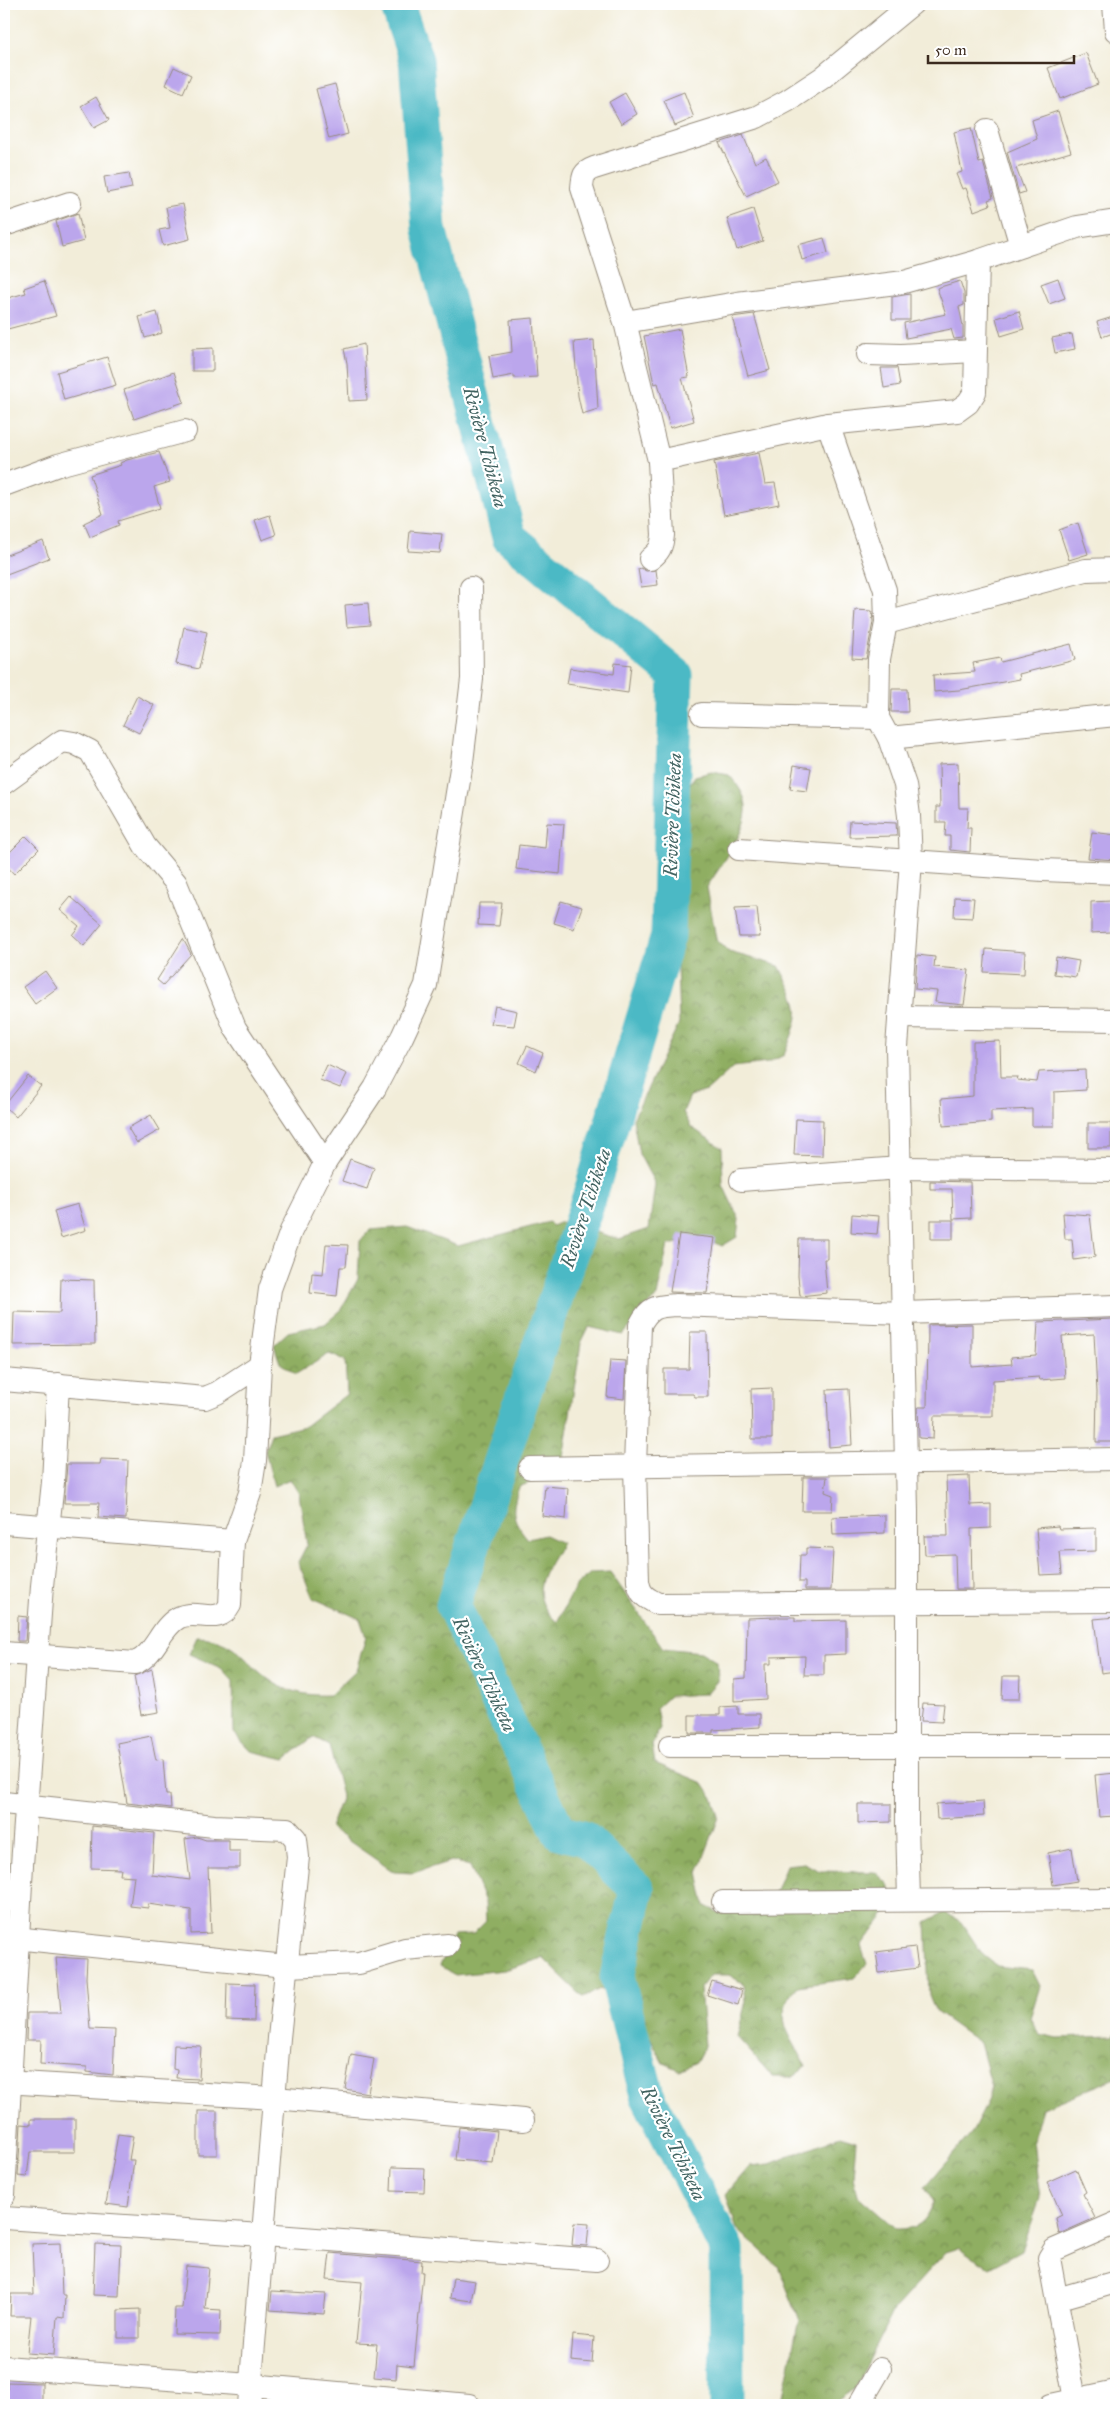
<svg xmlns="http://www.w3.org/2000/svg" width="1120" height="2409" viewBox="0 0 1120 2409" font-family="'IM FELL Great Primer',serif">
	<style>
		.forest { fill: url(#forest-crowns); stroke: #656c40 }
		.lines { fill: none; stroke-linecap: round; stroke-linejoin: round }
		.river { stroke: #4bb9c5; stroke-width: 35 }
		.building { fill: #bba6ec }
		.minor-casing { stroke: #968c7c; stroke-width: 24 }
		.minor { stroke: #fff; stroke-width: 22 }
		.labels { text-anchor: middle; stroke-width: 4.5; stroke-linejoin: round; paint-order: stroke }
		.water-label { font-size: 19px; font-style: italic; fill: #416361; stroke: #fff }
	</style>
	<defs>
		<pattern id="forest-crowns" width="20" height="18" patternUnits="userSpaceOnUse" patternTransform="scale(1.25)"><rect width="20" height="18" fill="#8fae62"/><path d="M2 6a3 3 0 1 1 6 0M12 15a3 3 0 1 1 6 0" fill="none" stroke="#768e50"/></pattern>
	</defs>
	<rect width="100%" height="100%" fill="#fff"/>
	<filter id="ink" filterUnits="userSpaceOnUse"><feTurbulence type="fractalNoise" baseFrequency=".02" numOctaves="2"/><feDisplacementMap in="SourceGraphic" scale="10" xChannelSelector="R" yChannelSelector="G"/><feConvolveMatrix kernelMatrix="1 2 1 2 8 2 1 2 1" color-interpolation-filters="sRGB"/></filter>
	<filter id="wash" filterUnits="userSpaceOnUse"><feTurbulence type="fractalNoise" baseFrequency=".0096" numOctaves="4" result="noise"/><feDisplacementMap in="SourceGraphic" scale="20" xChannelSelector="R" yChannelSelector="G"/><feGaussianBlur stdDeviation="1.12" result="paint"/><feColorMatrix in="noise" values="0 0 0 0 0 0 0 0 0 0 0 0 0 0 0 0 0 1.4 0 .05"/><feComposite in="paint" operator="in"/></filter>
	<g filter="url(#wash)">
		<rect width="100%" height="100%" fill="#f2edd9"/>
		<g class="forest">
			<path d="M712,772L729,775C736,783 745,794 746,806C748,832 720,866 707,887L716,939L729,952L779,966C802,1010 803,1008 784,1055L768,1063L733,1067L707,1091L690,1096L683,1112L691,1127L722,1148L723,1185L739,1219L737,1237L722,1246L704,1238L668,1245L657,1296L623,1335L589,1327L581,1343L563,1459L552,1473L519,1487C511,1511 511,1519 528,1539L545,1535L562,1543C544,1573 526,1594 557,1622L577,1584L591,1573L610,1572L663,1648L701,1652L717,1662L718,1680L706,1694L669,1696L656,1708L660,1728L652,1745L655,1763L703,1783L713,1798L719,1817L698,1873L705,1906L720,1913L758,1910L772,1900L786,1865L804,1863L820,1871L875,1872L888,1884L894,1902L861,1946L867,1964L854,1978L798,1986C770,2017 790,2033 806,2066L791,2077H773L737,2037L746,2001L744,1984L729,1975H711L700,1988L705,2045L696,2062L680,2070L664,2063L637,2015L600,1989L583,1997L543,1958L505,1970L455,1975L440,1966L454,1935L473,1934L486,1921L485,1902L470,1866L451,1861L413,1873L394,1872L330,1828L342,1796L329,1745L313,1737L285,1759L251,1751L234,1733L233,1681L221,1668L189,1654L197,1637C239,1638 243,1663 274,1683C290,1693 312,1696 330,1695L356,1670L366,1637L360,1619L313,1598L298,1562L307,1545L299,1494L290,1479L274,1486L265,1451L271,1434L305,1426L347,1394L345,1360L329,1354L296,1374L280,1363L274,1345L288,1332L325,1324L340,1311L358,1279L360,1241L370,1230L407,1227L458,1246L549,1222L552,1226L561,1222L619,1239L649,1229L655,1184L639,1154L633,1119L679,1023L674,878L685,790L695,776Z"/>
			<path d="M945,1912L961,1922L983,1955L997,1966L1032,1970L1040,1986L1030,2018L1039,2034L1057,2038L1113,2036L1116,2033V2078L1042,2108L1033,2141L1040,2199L1022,2250L989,2268L959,2248L946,2252L895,2308L855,2389L832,2405H787L783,2396L799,2319L778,2266L737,2229L726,2194L750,2166L770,2164L840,2136L856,2141L853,2177L857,2195L896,2229C919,2229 925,2223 934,2202L925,2187L973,2131L989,2099L990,2080L980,2043L936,2012L929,1995L926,1922Z"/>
		</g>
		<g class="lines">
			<path class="river" d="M397,4L416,60L429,229L509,537L676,675L668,936L591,1192L453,1605L559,1832L585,1839L637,1889L617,1977L647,2095L726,2248L727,2405"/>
		</g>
		<g id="blocks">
			<g class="building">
				<path d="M1086,53L1098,84L1060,99L1048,68Z"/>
				<path d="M174,67L191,75L183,93L166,85Z"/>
				<path d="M335,84L348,134L329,139L316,89Z"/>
				<path d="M684,92L694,118L675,126L664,100Z"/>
				<path d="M625,93L637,114L621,124L609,102Z"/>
				<path d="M96,97L109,120L94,128L81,106Z"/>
				<path d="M1058,111L1071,152L1016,168L1025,192L1019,194L1007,152L1037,139L1032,120Z"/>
				<path d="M971,128L979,163L983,162L993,198L988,200L990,205L974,211L966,188L962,189L956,174L962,172L954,132Z"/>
				<path d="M743,135L755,163L766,157L778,181L746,196L719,143Z"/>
				<path d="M129,173L132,188L107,193L104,177Z"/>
				<path d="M183,204L190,239L163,246L159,230L170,228L166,207Z"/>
				<path d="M753,209L763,241L737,250L727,218Z"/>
				<path d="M78,213L84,241L62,247L56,221Z"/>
				<path d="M824,238L828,253L802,260L798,245Z"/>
				<path d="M1058,278L1065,298L1049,304L1041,284Z"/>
				<path d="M44,281L56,316L4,330V299L26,293L24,288Z"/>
				<path d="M960,281L964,293V305L959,307L963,326V338L954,339L951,329L906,338L904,323L946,314L937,288Z"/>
				<path d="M910,294V320H892V297Z"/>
				<path d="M1019,311L1024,329L1001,336L996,318Z"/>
				<path d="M157,312L162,333L145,338L139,317Z"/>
				<path d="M754,314L770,370L748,376L732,317Z"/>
				<path d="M1116,316V332L1102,337L1097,322Z"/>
				<path d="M533,318L537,377L514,378V375L493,379L489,356L512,352L510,320Z"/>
				<path d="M680,329L689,377L682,378L694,421L670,428L658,383L654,384L644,336Z"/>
				<path d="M1072,334L1075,349L1055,353L1052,338Z"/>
				<path d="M594,340L598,409L582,414L578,396L574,342Z"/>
				<path d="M364,344L367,400L349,401L347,363L344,349Z"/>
				<path d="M213,348V371H192V349Z"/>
				<path d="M107,357L116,385L64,400L57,372Z"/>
				<path d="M881,368H897L900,385L884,388Z"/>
				<path d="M174,372L184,402L134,419L124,390Z"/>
				<path d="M159,452L170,482L154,487L160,508L118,521L119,525L90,537L84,523L103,514L90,475L121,465L120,463L127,460Z"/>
				<path d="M759,453L765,484L775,483L779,504L724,515L714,462Z"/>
				<path d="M270,515L276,535L262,540L255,520Z"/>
				<path d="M1078,523L1088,554L1069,560L1059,530Z"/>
				<path d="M410,531L442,534L440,553L408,551Z"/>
				<path d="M43,541L49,558L4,575V556Z"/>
				<path d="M641,568L646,571L656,570L658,585L641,587L638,569Z"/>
				<path d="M368,603L370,625L347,627L345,605Z"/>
				<path d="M855,610L872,611L873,622L866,659L852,658Z"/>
				<path d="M184,627L207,632L199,669L176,664Z"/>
				<path d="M1071,644L1075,660L1019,674L1020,679L959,690L934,692L933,675L975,672L973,663L1000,658L1001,662Z"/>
				<path d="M615,663L631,665L628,693L567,684L570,668L614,674Z"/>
				<path d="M892,689H907L908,712H891Z"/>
				<path d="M137,696L154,705L139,733L123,725Z"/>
				<path d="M958,763L959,808H968L967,828H971L970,852L950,850V836H945L946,822H936V807H940L939,764Z"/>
				<path d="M794,765L811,768L807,791L790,789Z"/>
				<path d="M850,821L896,823L897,836L849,837Z"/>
				<path d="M547,823L564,824L560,874L516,869L519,845L545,848Z"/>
				<path d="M1092,832L1116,835V860L1088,858Z"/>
				<path d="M26,836L39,849L14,874L4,863V858Z"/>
				<path d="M71,897L102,924L84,946L72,935L79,926L60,910Z"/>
				<path d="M955,897L974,898L972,918L954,917Z"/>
				<path d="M561,901L582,907L574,929L554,923Z"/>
				<path d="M1111,901V932L1091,933V902Z"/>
				<path d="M479,903H502L499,926L478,925Z"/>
				<path d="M757,907L760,937H739L735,908Z"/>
				<path d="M183,939L191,954L163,985L157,980Z"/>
				<path d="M986,949L1025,952L1024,974L984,972Z"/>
				<path d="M917,955L935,957L934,967L969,970L964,1005L935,1002L937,991L915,989Z"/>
				<path d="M1056,957L1079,961L1076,977L1054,974Z"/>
				<path d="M45,971L57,988L35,1004L23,987Z"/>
				<path d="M495,1006L517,1011L514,1026L491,1024Z"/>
				<path d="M1000,1041L1001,1077H1018L1017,1080L1037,1082L1039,1072L1085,1070L1086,1090L1054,1092V1126H1032V1109L991,1111V1122L943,1126L941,1099L973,1096V1042Z"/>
				<path d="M527,1046L543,1053L536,1071L519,1063Z"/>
				<path d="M327,1065L347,1074L340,1088L320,1080Z"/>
				<path d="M28,1076L41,1086L16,1117L4,1106Z"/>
				<path d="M151,1115L160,1130L137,1143L128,1128Z"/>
				<path d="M796,1119L823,1120L822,1156L794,1155Z"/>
				<rect x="1088" y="1123" width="23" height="25"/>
				<path d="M350,1159L374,1168L367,1189L342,1181Z"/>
				<path d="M930,1181L970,1182L971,1218L953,1219L952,1189H930Z"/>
				<path d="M78,1204L86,1230L61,1238L54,1211Z"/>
				<path d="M1063,1213L1090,1215L1095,1257L1074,1260L1072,1239H1065Z"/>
				<path d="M852,1214L879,1216L877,1234L851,1232Z"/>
				<rect x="931" y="1220" width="22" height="19"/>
				<path d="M679,1234L715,1238L707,1293L670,1292Z"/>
				<path d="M799,1239H827V1259H824L827,1293L800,1296L798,1276Z"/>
				<path d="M326,1244L348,1245L346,1267H340L337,1296L310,1293L312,1273L323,1274Z"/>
				<path d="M61,1279L94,1280L95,1344L13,1345L14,1312L60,1313Z"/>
				<path d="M1114,1319L1116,1358V1442H1096L1097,1392L1094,1334L1062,1336L1065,1378L1040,1380L1039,1377L993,1380V1416H934L933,1439L919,1438L918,1407H927L928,1325L972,1324V1367L1012,1364L1011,1357L1036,1355L1038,1322Z"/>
				<path d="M690,1332H707L708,1397H695L693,1394H664V1369H689Z"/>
				<path d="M610,1360L626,1361L624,1399L607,1397Z"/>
				<path d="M772,1388V1439H752L751,1389Z"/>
				<path d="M849,1389L852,1445L829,1447L827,1390Z"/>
				<path d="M101,1459L128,1460L126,1519L98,1517L99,1503H64L67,1464H100Z"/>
				<path d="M969,1476L970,1505L991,1504V1528L971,1529L972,1589H956L955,1554L925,1555L924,1536H948L946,1477Z"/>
				<path d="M803,1477H827L825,1492L833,1495L832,1511H802Z"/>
				<path d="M545,1486L568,1488L566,1519L542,1516Z"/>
				<path d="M885,1515V1533L833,1535L832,1517Z"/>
				<path d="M1058,1526L1059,1529L1096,1528V1551L1060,1552L1062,1574L1040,1575L1036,1528Z"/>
				<path d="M806,1548L833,1549L831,1590H805V1582H799L800,1555H806Z"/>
				<path d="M18,1616L27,1617L25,1641H17Z"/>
				<path d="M777,1617H795V1621L846,1620V1654L824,1655V1675H804L805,1656L771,1657V1664H765L766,1699L734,1701V1679L746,1678L747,1618Z"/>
				<path d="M1116,1617V1671L1101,1673L1094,1619Z"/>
				<path d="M152,1669L159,1712L141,1715L134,1676Z"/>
				<path d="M1003,1676H1020L1019,1699H1002Z"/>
				<path d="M923,1703L944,1704L942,1722L921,1721Z"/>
				<path d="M738,1706V1714H760V1727L713,1730V1733H689V1715H720V1707Z"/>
				<path d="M151,1736L156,1760L163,1759L166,1795H170L171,1808L127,1803L117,1743Z"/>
				<path d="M1116,1773V1816L1099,1817L1095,1775Z"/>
				<path d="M983,1801L984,1816L937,1819L936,1804Z"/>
				<path d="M858,1804H891V1822L858,1823Z"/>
				<path d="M92,1826L154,1833L152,1875L190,1880L185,1839L197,1837L206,1840H229V1851H240V1868H208L211,1933L191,1934V1910L148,1904V1908L130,1906L134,1876L120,1875L121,1869L91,1868Z"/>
				<path d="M1072,1848L1077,1881L1053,1885L1048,1853Z"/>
				<path d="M915,1947L918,1968L879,1973L876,1952Z"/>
				<path d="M56,1957L87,1959L86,1978L90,2029L115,2030L113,2075L87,2072V2067L40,2064L41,2040H26L27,2013H61Z"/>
				<path d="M712,1981L742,1990L738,2005L707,1995Z"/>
				<path d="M227,1983L255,1984L254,2021L226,2020Z"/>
				<path d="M174,2045L201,2046L199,2079L176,2078L177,2070L173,2069Z"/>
				<path d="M351,2055L374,2059L368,2093L345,2089Z"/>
				<rect x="198" y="2111" width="19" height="44"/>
				<path d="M31,2119H75V2152H30L27,2177L18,2176L21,2124L31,2125Z"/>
				<path d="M459,2127L497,2131L493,2163L455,2160Z"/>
				<path d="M118,2134L133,2136L129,2160H134L128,2207L106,2204Z"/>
				<path d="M392,2167L425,2168L424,2192L391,2191Z"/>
				<path d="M1076,2169L1086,2192L1083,2194L1095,2218L1059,2234L1056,2218L1062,2215L1047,2182Z"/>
				<path d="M574,2223L589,2224L587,2246L572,2245Z"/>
				<path d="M60,2243L62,2295H65L64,2318L57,2317L54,2355L27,2353L31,2316H10L11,2294H34L32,2244Z"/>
				<path d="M95,2244L121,2245L119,2296L93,2295Z"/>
				<path d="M330,2253L422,2261L421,2272H423L414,2366L397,2364L396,2379L374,2377L377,2344L356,2343L362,2282L327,2279Z"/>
				<path d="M186,2266L209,2268L205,2309L221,2310L220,2335L174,2334L175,2308H182Z"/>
				<path d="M453,2278L475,2281L471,2301L450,2298Z"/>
				<path d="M272,2291L326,2294L324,2314L270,2310Z"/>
				<path d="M140,2309V2338H118V2310Z"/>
				<path d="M573,2335L594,2337L592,2363L571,2361Z"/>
				<path d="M7,2382L42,2383V2405H4V2390H7Z"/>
			</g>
		</g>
	</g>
	<g filter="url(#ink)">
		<use href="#blocks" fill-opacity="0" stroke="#968c7c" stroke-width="1"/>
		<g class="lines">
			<defs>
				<g id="minor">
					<path d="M1114,4L1116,31"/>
					<path d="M987,130L1021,246"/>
					<path d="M4,225L70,203"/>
					<path d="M625,322L737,303L904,282L978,261L1077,227L1116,221"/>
					<path d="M868,354L901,355L975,351"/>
					<path d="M828,424L885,590L886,623L879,659L878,718L889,738L905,785L909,816L911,861L897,1047L907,1511V1823L909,1900"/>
					<path d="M659,461L828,424L957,411L968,403L975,392L978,261"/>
					<path d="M4,485L58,465L185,431"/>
					<path d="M650,559C659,552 662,547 663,535L659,461L625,322L582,188C583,176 583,172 594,168L757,117L787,101L822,78L912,4"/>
					<path d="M886,623L1086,570L1116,569"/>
					<path d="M702,714L878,718"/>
					<path d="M889,738L1116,715"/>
					<path d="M4,783L62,741L74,743L90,751L145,846L176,883L235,1028L325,1163"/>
					<path d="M739,849L1043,870L1116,873"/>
					<path d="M899,1017L1116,1020"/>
					<path d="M741,1180L900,1168L1116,1170"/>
					<path d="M1116,1306L903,1313L676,1305C656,1306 649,1307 640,1325L635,1466L638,1581C640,1595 646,1598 658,1604L1116,1601"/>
					<path d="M4,1380L205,1398L217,1393L260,1365"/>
					<path d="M530,1468L1116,1459"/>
					<path d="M4,1523L233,1541"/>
					<path d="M4,1653L135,1663C155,1655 160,1628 178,1618C196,1608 219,1627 230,1605L233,1541L250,1493L255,1461L260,1365L270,1289L291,1231L325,1163L375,1088L402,1037L426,985L462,762L472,679L471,588"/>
					<path d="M670,1746H1116"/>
					<path d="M4,1803L214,1826L287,1829L296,1839L298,1857L279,2038L249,2405"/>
					<path d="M723,1902L1116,1899"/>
					<path d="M5,1937L286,1966L359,1963L405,1949L448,1945"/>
					<path d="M4,2082L275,2098L523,2120"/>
					<path d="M4,2195L22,1865L42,1586L53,1482L58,1384"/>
					<path d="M4,2218L263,2235L597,2260"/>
					<path d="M1057,2299L1116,2282"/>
					<path d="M4,2367L251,2385L469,2405"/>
					<path d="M859,2405L880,2369"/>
					<path d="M1051,2405L1116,2391"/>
					<path d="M1076,2405L1049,2258L1054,2250L1116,2223"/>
				</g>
			</defs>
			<use href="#minor" class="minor-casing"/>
			<use href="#minor" class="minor"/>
		</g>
	</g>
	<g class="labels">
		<g class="water-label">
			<text transform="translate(486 447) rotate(75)" y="7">Rivière Tchiketa</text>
			<text transform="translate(672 815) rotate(-88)" y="7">Rivière Tchiketa</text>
			<text transform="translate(585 1208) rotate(-72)" y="7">Rivière Tchiketa</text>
			<text transform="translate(485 1674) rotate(65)" y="7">Rivière Tchiketa</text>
			<text transform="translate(674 2143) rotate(64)" y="7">Rivière Tchiketa</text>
		</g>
	</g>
	<rect width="1120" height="2409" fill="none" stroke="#fff" stroke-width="20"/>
	<path d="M928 55v8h146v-8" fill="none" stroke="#3b2a1e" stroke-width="2.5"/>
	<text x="935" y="55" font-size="15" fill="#3b2a1e" stroke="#ffffff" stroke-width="4" paint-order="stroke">50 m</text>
</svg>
